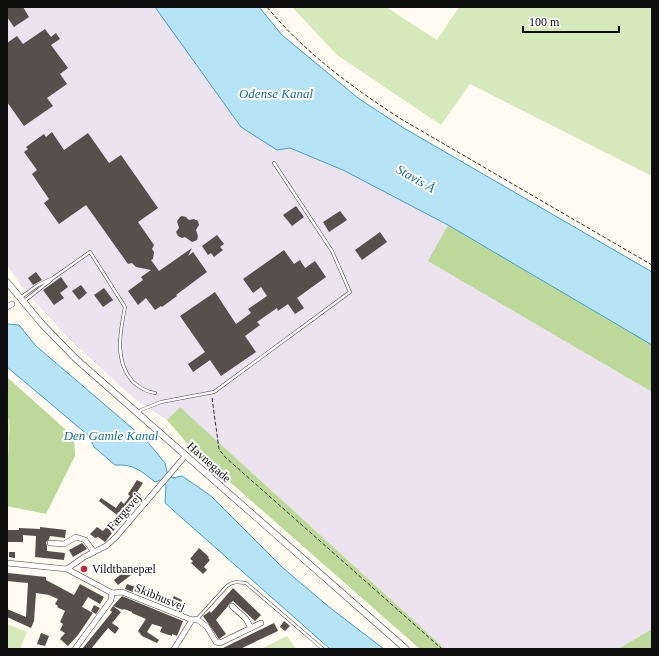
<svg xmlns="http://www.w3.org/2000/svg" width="659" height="656" viewBox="0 0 659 656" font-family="Georgia,serif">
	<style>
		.industrial { fill: #ebe3ed }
		.green { fill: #d6e9ba }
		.forest { fill: #bcd99a }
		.water { fill: #b6e3f5; stroke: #3f9ecb }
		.building { fill: #574f4b }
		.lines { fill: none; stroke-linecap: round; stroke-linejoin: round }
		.service-casing { stroke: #424242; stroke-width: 3.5 }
		.minor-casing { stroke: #424242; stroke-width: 6 }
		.tertiary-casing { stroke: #424242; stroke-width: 7 }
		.path { stroke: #313131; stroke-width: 1; stroke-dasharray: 4 2; stroke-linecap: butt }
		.service { stroke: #fff; stroke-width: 2.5 }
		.minor { stroke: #fff; stroke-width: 5 }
		.tertiary { stroke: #fff; stroke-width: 6 }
		.poi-dot { fill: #bc293c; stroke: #fff; stroke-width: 1.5 }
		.labels { text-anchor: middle; stroke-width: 4; stroke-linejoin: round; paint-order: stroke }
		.street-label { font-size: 12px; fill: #0f0f0f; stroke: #fff }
		.poi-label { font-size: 12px; fill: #0f0f0f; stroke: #fff; text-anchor: start }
		.water-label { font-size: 13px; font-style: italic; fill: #1a6f9e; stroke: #fff }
	</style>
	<rect width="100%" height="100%" fill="#fffbf1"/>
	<path class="industrial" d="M7,7H155L241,127L277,150L290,148L343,170L448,225L429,261L652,392V629L618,649H445L180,407L167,420L136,400L68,338L22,287L7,265Z"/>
	<g class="green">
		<path d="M292,7H386L437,40L459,7H652V176L470,84L441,125L337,55Z"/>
		<path d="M7,417L10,421L7,476Z"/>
		<path d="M7,624L27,632L20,649H7Z"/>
		<path d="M287,636L296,649H261Z"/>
	</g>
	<g class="forest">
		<path d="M448,225L652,345V392L428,261Z"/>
		<path d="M7,377L74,437L75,456L46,514L7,506V476L10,421L7,417Z"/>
		<path d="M180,407L445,649H420L190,447L167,420Z"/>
		<path d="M652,629V649H618Z"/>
	</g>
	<g class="water">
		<path d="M155,7H259L282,35L358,98L402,127L652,272V345L448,225L343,170L290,148L277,150L241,127Z"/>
		<path d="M7,324L19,325L35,345L146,440L165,463L167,472L172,478L182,476L211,496L283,568L329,607L384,649H330L165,503L166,485L160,480L155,482C141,471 134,464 115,465L94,447L89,436L7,367Z"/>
	</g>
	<g class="building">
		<path d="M10,7H23L29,17L14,27L7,17V9Z"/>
		<path d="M45,29L51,37L56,33L60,39L51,45L68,68L60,74L67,84L47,98L53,106L24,126L7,102V43L17,36L23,44Z"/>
		<path d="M52,132L64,150L88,133L109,163L121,155L158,208L138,222L154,245L152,249L154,252L153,259L151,260L159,271L192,248L188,256L193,252L207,272L176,295L177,296L162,307L161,306L155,310L146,298L138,305L128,291L143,280L141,277L151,270L136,267L132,263L128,264L86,205L59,224L44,203L49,199L32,174L37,170L24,152L28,149L26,147L44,134L46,137Z"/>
		<path d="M296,206L304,217L292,226L283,215Z"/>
		<path d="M340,211L347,220L329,232L323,222Z"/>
		<path d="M182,216L186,217L189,220L194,219L198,221L199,225L196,230L198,236L197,240L192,242L185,237L182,238L178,236L176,232L179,228L177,221L180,217Z"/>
		<path d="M380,232L387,242L362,260L355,250Z"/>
		<path d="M217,235L224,244L220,247L223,250L214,257L211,253L208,255L202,246Z"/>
		<path d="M284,250L294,264L300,260L305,268L315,261L326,277L297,298L304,308L295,314L288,304L278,311L277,308L257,322L260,325L245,336L256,352L221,376L210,360L193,372L188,364L205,352L180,316L215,292L236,324L251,313L248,309L267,296L261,287L253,293L243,279Z"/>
		<path d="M36,272L42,280L33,285L28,278Z"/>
		<path d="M61,277L68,287L60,293L64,298L54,305L43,290Z"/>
		<path d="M81,285L87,293L79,300L72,291Z"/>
		<path d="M104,288L113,300L103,307L94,295Z"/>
		<path d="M137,480L143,483L137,492L141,495L137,501L135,499L124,516L118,512L117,515L99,501L101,498L116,508L121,501L124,504L130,496L128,494Z"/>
		<path d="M110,523L116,528L105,542L98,537L95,538L90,534L97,527L103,531Z"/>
		<path d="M40,527L66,530L65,538L50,536L49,539L46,542L47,546V551L65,553L64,560L35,557L36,536L23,535V542H7V532H8V530H19V528L40,529Z"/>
		<path d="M82,543L87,549L73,557L69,550Z"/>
		<path d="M199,548L209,557L208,558L210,560L204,567L207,570L203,574L191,563L193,561L190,559Z"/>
		<path d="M9,552H15V558L9,557Z"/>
		<path d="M126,570L131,575L118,585L114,580Z"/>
		<path d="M8,573L46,577V580L74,595L80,584L104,597L100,604L88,597L82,607L93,613L78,635L68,646L60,639L65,633L60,630L63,624L60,622L65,611L57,607L58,606L55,604L58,599L49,595L36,593L34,621L31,628L7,617V609L26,617L28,583L7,581Z"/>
		<path d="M127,584L171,600L169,606L125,589Z"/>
		<path d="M233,588L261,615L255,621L233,601L229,604L228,606L216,620L226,634L219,639L203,616L210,611L211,613Z"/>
		<path d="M122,596L183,621L177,636L172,634V636L160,632L162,627L152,624L147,632L159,640L157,643L142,636L138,631L146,619L132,613V612L124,609L123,610L113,606Z"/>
		<path d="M174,596L182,600L179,608L170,604Z"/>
		<path d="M94,605L100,608L96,614L91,611Z"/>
		<path d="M113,606L121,612L112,623L119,628L115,634L108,628L91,649H82L112,612L110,610Z"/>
		<path d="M284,621L290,626L285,631L280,627Z"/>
		<path d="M274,623L278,631L240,649H221Z"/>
		<path d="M41,633L49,636L45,646L37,644Z"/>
	</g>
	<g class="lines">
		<defs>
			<g id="service">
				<path d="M20,298L38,285L53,278L90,252L125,307C120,332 114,361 133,382C140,388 146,392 155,393"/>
				<path d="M23,302L51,280"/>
				<path d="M138,413L141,410L161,402L214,392L350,292L332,251L274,163"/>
				<path d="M197,619L227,586C234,581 238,582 246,583L323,649"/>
			</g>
			<g id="minor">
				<path d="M7,307L12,304"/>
				<path d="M50,543L64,544L76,537L85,540L94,552"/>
				<path d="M7,563L67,569L112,593L122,592L192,620L197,619L207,627L216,642L220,643L261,623"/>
				<path d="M67,569L84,557L106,546L116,537L186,455"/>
				<path d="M232,606L246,619L251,628"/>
				<path d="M75,649L111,600L112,593"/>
				<path d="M174,649L192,620"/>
			</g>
			<path id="tertiary" d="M7,282L42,324L76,359L406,649"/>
		</defs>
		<use href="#service" class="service-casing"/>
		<use href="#minor" class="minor-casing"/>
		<use href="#tertiary" class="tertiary-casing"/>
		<g class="path">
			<path d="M267,7C304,52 353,88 401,119L652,265"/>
			<path d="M212,398L219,449L225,457L442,649"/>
		</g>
		<use href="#service" class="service"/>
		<use href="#minor" class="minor"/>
		<use href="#tertiary" class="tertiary"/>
	</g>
	<circle class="poi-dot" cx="84" cy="569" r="4"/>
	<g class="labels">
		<g class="street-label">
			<text transform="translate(209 462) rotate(42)" y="4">Havnegade</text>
			<text transform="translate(124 512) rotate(-49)" y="4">Færgevej</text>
			<text transform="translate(160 597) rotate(22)" y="4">Skibhusvej</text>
		</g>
		<g class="poi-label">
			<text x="92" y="573">Vildtbanepæl</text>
		</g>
		<g class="water-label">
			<text x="276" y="98">Odense Kanal</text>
			<text transform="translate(416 178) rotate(30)" y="5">Stavis Å</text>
			<text x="111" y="440">Den Gamle Kanal</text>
		</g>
	</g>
	<rect width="659" height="656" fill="none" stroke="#0f0f0f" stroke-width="16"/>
	<path d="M523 26v6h96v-6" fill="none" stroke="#0f0f0f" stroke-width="2"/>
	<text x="529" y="26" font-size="12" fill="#0f0f0f" stroke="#ffffff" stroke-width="3" paint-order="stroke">100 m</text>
</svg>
